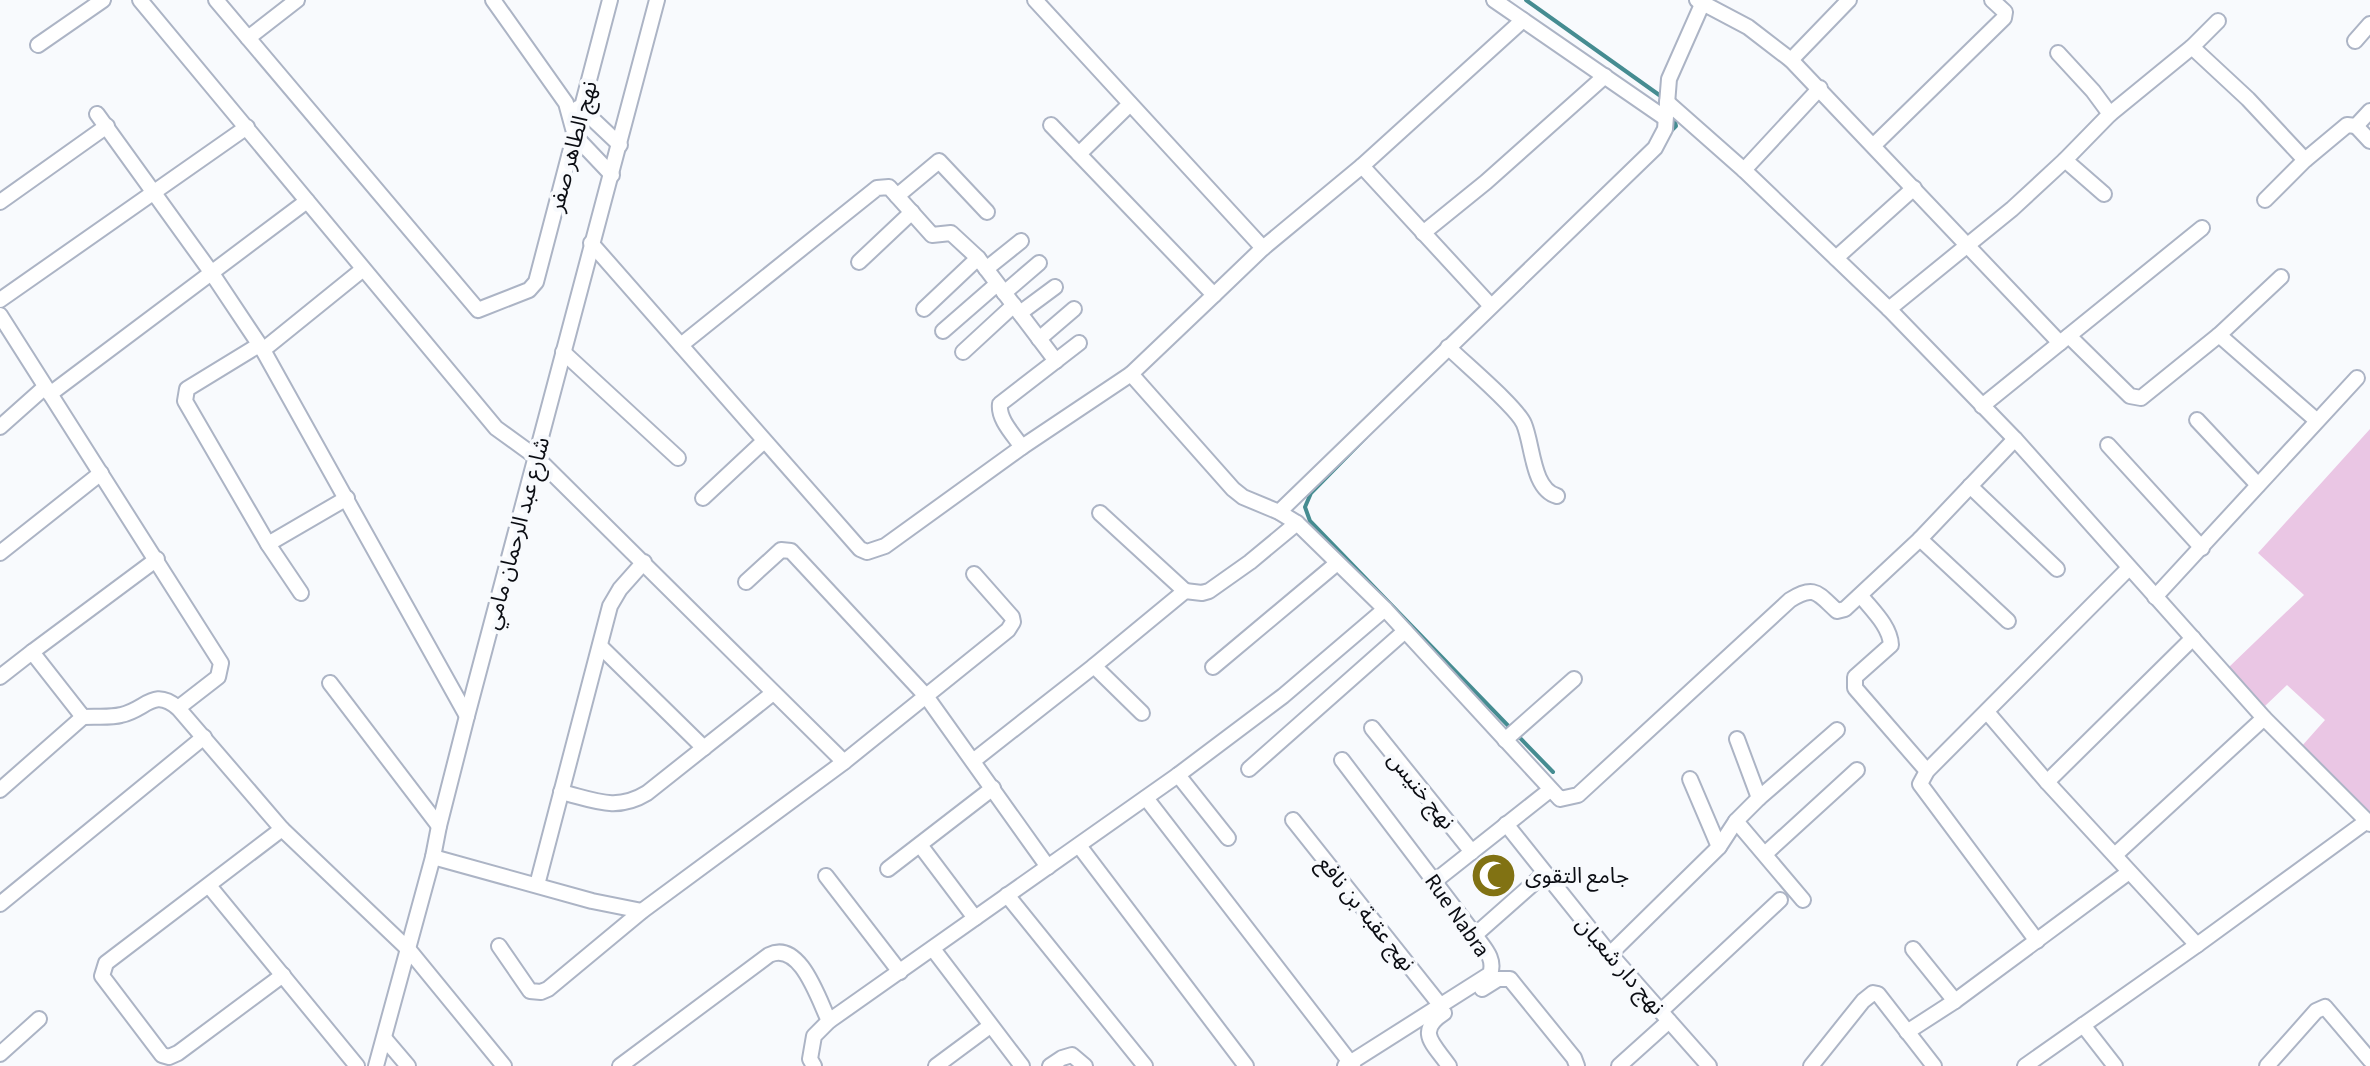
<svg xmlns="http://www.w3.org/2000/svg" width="2370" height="1066" viewBox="0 0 2370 1066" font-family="'Source Sans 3','Noto Sans Arabic',sans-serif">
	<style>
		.green { fill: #eac6e4 }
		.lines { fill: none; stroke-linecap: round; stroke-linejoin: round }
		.stream { stroke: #458c91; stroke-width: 4 }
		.minor-casing { stroke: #acb4c5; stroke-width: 18 }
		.minor { stroke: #fff; stroke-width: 14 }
		.labels { text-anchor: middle; stroke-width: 8; stroke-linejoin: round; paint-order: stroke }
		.street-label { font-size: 22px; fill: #0b0d13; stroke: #f8fafd }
		.poi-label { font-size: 22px; fill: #0b0d13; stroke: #f8fafd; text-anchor: start }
	</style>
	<rect width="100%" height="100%" fill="#f8fafd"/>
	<path class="green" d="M2370,429V816L2301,747L2325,720L2287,685L2265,706L2229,667L2304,595L2258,553Z"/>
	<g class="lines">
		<g class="stream">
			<path d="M1526,0L1662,97"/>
			<path d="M1668,134L1676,126L1673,114"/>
			<path d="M1366,437L1311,493L1305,507L1310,521L1553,772"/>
		</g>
		<defs>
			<g id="minor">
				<path d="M140,0L496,428L536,457L844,762"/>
				<path d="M216,0L478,310L529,290L536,282L610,0"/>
				<path d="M493,0L566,103L575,136L612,175"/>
				<path d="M1035,0L1263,248"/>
				<path d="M1494,0L1665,118"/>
				<path d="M1697,0L1748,27L1791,60L2060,343"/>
				<path d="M248,38L297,0"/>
				<path d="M2355,41L2370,24"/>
				<path d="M38,45L103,0"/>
				<path d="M2192,47L2248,99L2305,160"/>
				<path d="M2058,53L2093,91L2110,114"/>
				<path d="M1791,60L1849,0"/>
				<path d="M1667,102L1744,170L1889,309L2015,439L2264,718L2370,824"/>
				<path d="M578,108L583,110L620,145"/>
				<path d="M97,114L211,272L263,350L467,716"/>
				<path d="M1051,125L1214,295L1131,374"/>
				<path d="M2356,126L2370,141"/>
				<path d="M1874,145L2004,18L2005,12L1992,0"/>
				<path d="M1079,154L1130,104"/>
				<path d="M2065,160L2104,194"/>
				<path d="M1362,166L1523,20"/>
				<path d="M1744,170L1820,88"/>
				<path d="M897,196L939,161L987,212"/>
				<path d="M2265,200L2305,160L2347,125L2356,126L2370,111"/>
				<path d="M0,202L107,126"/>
				<path d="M1423,233L1486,182L1605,76"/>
				<path d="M591,243L860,549L867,552L885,546L1022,447L1131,374L1233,489L1243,497L1279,512L1297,523L1385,609L1560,799L1578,795L1790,600C1815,584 1818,594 1837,611L1845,609L1920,539L2015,439"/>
				<path d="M1836,258L1914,188"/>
				<path d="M859,262L912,212"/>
				<path d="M986,269L1021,241"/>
				<path d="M1004,293L1039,263"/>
				<path d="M1214,295L1263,248L1362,166L1491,306"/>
				<path d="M0,300L247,127"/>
				<path d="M924,309L978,258"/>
				<path d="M1889,309L2012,209L2065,160L2110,114L2192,47L2218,21"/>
				<path d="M1020,313L1055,287"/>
				<path d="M0,315L221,663L218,677L178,708"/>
				<path d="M943,331L997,284"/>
				<path d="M2219,335L2316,420"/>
				<path d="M2069,336L2130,396L2141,398L2219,335L2281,277"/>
				<path d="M1039,339L1074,309"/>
				<path d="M259,345L187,389L185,401L268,544L347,498"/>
				<path d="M681,345L877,188L889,187L932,235L951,233L978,258L1056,361"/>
				<path d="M1448,347C1464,363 1517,407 1524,424C1533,445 1532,489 1557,496"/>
				<path d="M263,350L362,270"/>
				<path d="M563,352L678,458"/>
				<path d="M963,352L1014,305"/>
				<path d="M50,394L307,201"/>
				<path d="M1982,406L2202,228"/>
				<path d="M2197,420L2258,485"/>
				<path d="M0,427L45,387"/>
				<path d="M2108,445L2202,548"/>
				<path d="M1022,447C1013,434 998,419 1000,404L1079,343"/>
				<path d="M1970,486L2057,569"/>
				<path d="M703,498L764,441"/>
				<path d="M1279,512L1655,148L1665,129L1669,79L1704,0"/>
				<path d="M1100,513L1185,591"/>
				<path d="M1920,539L2008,621"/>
				<path d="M268,544L301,593"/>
				<path d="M0,553L101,473"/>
				<path d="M746,582L781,550L791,551L926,696L1048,867"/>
				<path d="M1861,596C1872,610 1890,626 1891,645L1855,677V688L1927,771"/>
				<path d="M2155,597L2357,378"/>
				<path d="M600,646L704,748"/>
				<path d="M32,652L157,559"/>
				<path d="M1094,666L1142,713"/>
				<path d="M1213,667L1336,564"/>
				<path d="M0,677L32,652L83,717C96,716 110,718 121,715C146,710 153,687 178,708L282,829"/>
				<path d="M330,683L439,826"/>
				<path d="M1987,712L2047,782L2197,945"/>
				<path d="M1372,728L1472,852"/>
				<path d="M1737,739L1759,798"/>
				<path d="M1505,740L1574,679"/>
				<path d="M1342,760L1475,935C1483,947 1496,958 1490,974L1345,1066"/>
				<path d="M973,761L1094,666L1185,591L1202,593L1209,591L1250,562L1297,523"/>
				<path d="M1249,769L1405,631"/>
				<path d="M1178,775L1228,838"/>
				<path d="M1690,779L1719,847"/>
				<path d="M2047,782L2193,638"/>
				<path d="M0,790L83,717"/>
				<path d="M561,792C594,800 616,812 647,793L773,693"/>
				<path d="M1146,798L1353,1066"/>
				<path d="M1293,820L1441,1006"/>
				<path d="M1736,821L1803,900"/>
				<path d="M1506,824L1610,954L1709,1066"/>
				<path d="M920,845L975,918"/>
				<path d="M1080,847L1246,1066"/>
				<path d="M1765,854L1857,770"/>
				<path d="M2115,855L2264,718"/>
				<path d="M433,857L592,901L642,911"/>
				<path d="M888,869L993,788"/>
				<path d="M826,876L900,972"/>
				<path d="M1435,881L1550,790"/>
				<path d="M537,885L610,606L620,589L644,562"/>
				<path d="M210,887L357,1066"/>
				<path d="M1007,895L1145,1066"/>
				<path d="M0,904L204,737"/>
				<path d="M1475,935L1544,874"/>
				<path d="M2037,941L1920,784L1927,771L2129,568"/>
				<path d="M499,946L530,991L541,992L548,989L642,911L844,762L1008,630L1013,622L1012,617L974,574"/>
				<path d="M933,949L1022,1066"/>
				<path d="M1913,949L1955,1001"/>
				<path d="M1610,954L1719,847L1736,821L1759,798L1837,730"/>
				<path d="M283,975L178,1053L169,1057L162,1055L102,976L106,963L282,829L409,950L504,1066"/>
				<path d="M1482,989L1498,979H1510L1574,1058L1577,1066"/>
				<path d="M1661,1011L1780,900"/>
				<path d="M1444,1013C1415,1032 1434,1044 1449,1066"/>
				<path d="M2083,1025L2115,1066"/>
				<path d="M1907,1032L1955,1001L2129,872"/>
				<path d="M385,1039L408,1066"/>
				<path d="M0,1054L39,1019"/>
				<path d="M376,1066L433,857L439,826L467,716L657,0"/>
				<path d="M620,1066L769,955C800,940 818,998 829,1021"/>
				<path d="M814,1066L810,1059L814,1036L829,1021L1178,775L1283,696L1385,609"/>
				<path d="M936,1066L990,1026"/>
				<path d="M1050,1066L1062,1058L1072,1055L1085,1066"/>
				<path d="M1619,1066L1669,1021"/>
				<path d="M1811,1066L1863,1001L1873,993L1878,994L1934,1066"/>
				<path d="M2025,1066L2197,945L2367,821"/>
				<path d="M2267,1066L2316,1011L2325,1007L2370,1060"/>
			</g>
		</defs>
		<use href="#minor" class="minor-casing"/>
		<use href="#minor" class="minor"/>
	</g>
	<defs>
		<symbol id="mosque-disc" viewBox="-11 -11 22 22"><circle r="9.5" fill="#817213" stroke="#f8fafd"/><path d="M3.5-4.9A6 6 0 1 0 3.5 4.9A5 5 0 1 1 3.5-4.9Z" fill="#fff"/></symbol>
	</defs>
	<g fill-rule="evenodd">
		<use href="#mosque-disc" x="1468" y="850" width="51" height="51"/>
	</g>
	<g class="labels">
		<g class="street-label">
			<text transform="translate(572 146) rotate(-75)" y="8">نهج الطاهر صفر</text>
			<text transform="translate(516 533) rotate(-75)" y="8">شارع عبد الرحمان مامي</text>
			<text transform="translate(1422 790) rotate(51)" y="8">نهج خنيس</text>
			<text transform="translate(1367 913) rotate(51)" y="8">نهج عقبة بن نافع</text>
			<text transform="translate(1458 915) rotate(55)" y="8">Rue Nabra</text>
			<text transform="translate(1621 965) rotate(49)" y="8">نهج دار شعبان</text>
		</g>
		<g class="poi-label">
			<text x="1525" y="883">جامع التقوى</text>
		</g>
	</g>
</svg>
